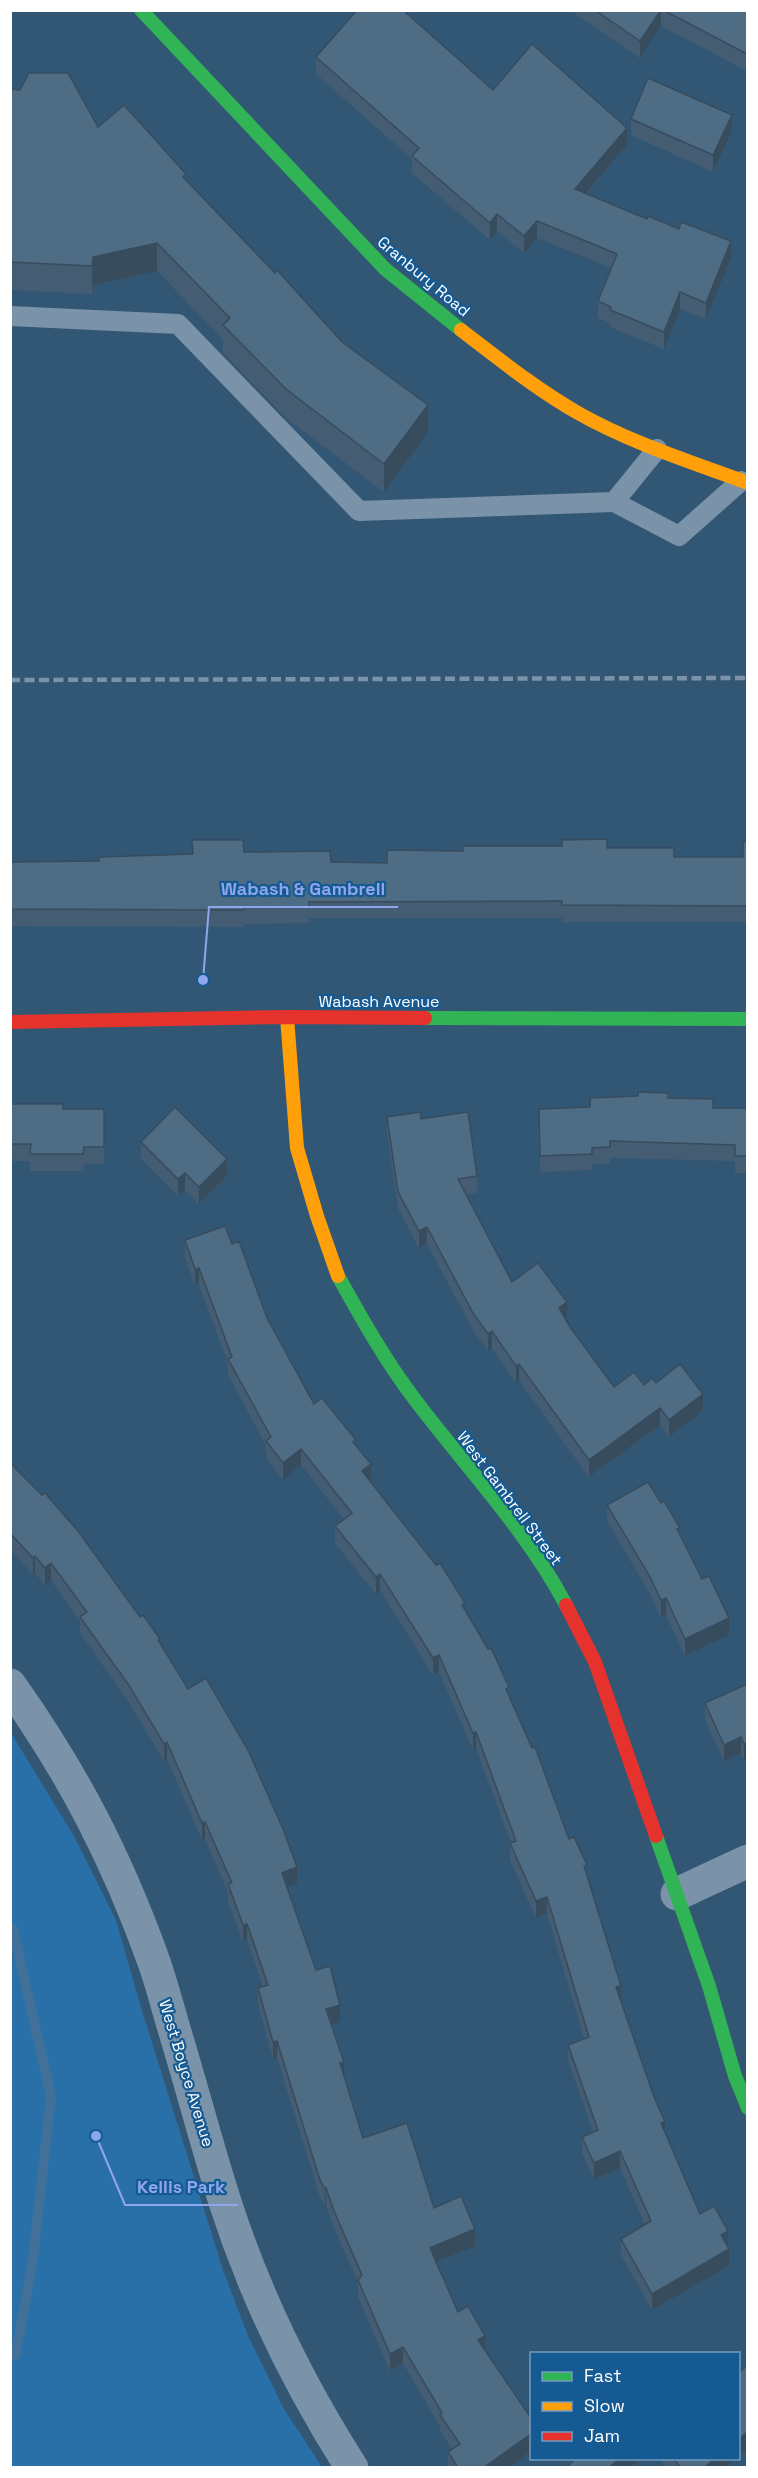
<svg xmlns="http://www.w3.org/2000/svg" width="758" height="2478" viewBox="0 0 758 2478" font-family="'Space Grotesk',sans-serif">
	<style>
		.green { fill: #2970a9 }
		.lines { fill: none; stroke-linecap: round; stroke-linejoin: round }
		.stream { stroke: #417098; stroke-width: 10 }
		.lane { stroke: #7a93a8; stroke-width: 20 }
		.street { stroke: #7a93a8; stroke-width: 33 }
		.fast { stroke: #30b455; stroke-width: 14 }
		.slow { stroke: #ff9f0a; stroke-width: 14 }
		.jam { stroke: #e5322d; stroke-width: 14 }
		.rail { stroke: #7b93a8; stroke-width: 4.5; stroke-dasharray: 10 4.5; stroke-linecap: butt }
		.wall { fill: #445d72 }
		.shaded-wall { fill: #374c5d }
		.building { fill: #4f6c85; stroke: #374c5d; stroke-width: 1.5 }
		.labels { text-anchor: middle; stroke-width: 4.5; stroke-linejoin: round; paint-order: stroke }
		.street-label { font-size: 16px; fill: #fff; stroke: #155a92 }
		.leader { fill: none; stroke: #8ea6ec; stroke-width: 2 }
		.callout-dot { fill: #8ea6ec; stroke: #155a92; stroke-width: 2 }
		.callout-label { font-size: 18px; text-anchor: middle; font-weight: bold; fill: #8ea6ec; stroke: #155a92; stroke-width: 4.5; stroke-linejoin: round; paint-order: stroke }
	</style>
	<rect width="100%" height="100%" fill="#325775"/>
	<path class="green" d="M10,1731L75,1838L116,1920L140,2004L222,2267L248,2336L284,2409L322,2467H11Z"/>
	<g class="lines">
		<path class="stream" d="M10,1926L13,1929L51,2096L33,2258L16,2354L10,2358"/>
		<g class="lane">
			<path d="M10,316L178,324L359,511L614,502"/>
			<path d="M657,449L614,502L679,536L741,481"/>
		</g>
		<g class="street">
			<path d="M10,1685C74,1775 117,1859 154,1962C162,1985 168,2009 175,2032C192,2088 207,2146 225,2202C255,2295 299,2385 352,2468"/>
			<path d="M677,1894L748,1861"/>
		</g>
		<g class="fast">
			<path d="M141,10L385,269L461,330"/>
			<path d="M425,1018L748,1019"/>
			<path d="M338,1276C362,1319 386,1362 416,1401C466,1467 527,1531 566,1605"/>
			<path d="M656,1836L709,1986L735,2076L748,2108"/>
		</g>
		<g class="slow">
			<path d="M461,330C499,359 536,389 578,413C631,443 691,462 748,483"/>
			<path d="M287,1017L297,1148L317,1216L338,1276"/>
		</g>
		<g class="jam">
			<path d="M10,1022L287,1017L425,1018"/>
			<path d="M566,1605L595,1662L656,1836"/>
		</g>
		<path class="rail" d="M10,680L748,678"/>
	</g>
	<g class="wall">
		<path d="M570,10H747V71L661,26L640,58Z"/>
		<path d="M316,57L493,90L627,145L586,194L731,258L706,319L680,309L664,349L610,327V323L598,318V301L611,268L537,238L524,253L497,231L490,240L412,173V159L316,74Z"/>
		<path d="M10,89L98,127L186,180L342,342L428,433L384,492L286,418L223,353V339L157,271L93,285L92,294L10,290Z"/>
		<path d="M631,119L732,131L713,172L631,135Z"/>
		<path d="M747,842V922H562V918H309V923L244,924V927L10,926V862L99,861L244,852L331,862L387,863L463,851L607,848L674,857H743Z"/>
		<path d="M668,1098L713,1108H747V1173H735V1161L610,1158V1164H592V1170L540,1172L539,1109L590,1107Z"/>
		<path d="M10,1104L63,1109H104V1164H84L83,1171H30V1161H10Z"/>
		<path d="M387,1117L421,1119L477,1176V1193L466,1194L512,1282L567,1319L566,1320L570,1327L614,1387L644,1385L656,1383L703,1411L669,1437L660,1425L589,1477L519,1381L516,1383L492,1348L488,1351L473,1330L427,1244L419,1248L398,1208L387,1133Z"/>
		<path d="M141,1142L227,1176L199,1204L185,1190L178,1196L141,1159Z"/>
		<path d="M185,1240L232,1244L267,1318L314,1404L356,1445L370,1481L465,1611L509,1695L569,1839L587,1875L621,2002L665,2133L700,2214L728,2248L729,2266L652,2310L621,2255V2239L645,2225L620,2168L594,2179L582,2154V2137L593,2132L568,2061V2045L584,2039L547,1913L536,1918L510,1860V1843H511L476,1748L473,1750L439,1672L433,1675L380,1590L376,1594L335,1543V1526L344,1519L301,1465L283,1480L266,1458V1445L228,1375V1364L199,1284L195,1286L185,1257Z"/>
		<path d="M10,1463L140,1617L160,1642L297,1884L287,1887L316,1970L340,2022L331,2024L344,2073L363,2138L434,2208L475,2246L436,2263L458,2312L531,2418V2451L508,2468H448V2452L452,2449L440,2431V2426L403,2363L390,2371L358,2297V2282L334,2228L326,2205L325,2206L320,2197L277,2058L273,2059L258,2004V1988L263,1987L247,1940L243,1942L228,1901V1892L205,1839L202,1840L167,1759L164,1761L128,1701L80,1633V1621L51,1580L45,1585L35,1573L33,1575L10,1550Z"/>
		<path d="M607,1505L680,1535L729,1635L685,1656L666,1615L661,1617L649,1592L607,1521Z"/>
		<path d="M747,1684L744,1760L741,1753L724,1761L705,1720V1703Z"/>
		<path d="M659,2458H736L725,2468H667Z"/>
	</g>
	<g class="shaded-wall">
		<path d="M661,10V26L640,58V41Z"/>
		<path d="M732,115V131L713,172V155Z"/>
		<path d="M627,128V145L575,206V189Z"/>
		<path d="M497,214V231L490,240V223Z"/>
		<path d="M537,221V238L524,253V236Z"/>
		<path d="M731,241V258L706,319V303Z"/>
		<path d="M157,243V271L93,285L92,294V266L93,257Z"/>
		<path d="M680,292V309L664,349V332Z"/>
		<path d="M428,405V433L384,492V464Z"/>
		<path d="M227,1159V1176L199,1204V1187Z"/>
		<path d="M185,1173V1190L178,1196V1179Z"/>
		<path d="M427,1227V1244L419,1248V1231Z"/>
		<path d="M199,1268V1284L195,1286V1269Z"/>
		<path d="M567,1302V1319L559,1325V1308Z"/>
		<path d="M492,1331V1348L488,1351V1334Z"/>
		<path d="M519,1364V1381L516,1383V1366Z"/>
		<path d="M703,1394V1411L669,1437V1420Z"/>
		<path d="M660,1408V1425L589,1477V1460Z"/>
		<path d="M301,1449V1465L283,1480V1463Z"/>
		<path d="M371,1464V1481L362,1488V1471Z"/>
		<path d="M35,1556V1573L33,1575V1558Z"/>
		<path d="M51,1563V1580L45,1585V1568Z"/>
		<path d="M380,1574V1590L376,1594V1577Z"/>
		<path d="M666,1598V1615L661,1617V1600Z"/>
		<path d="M729,1618V1635L685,1656V1639Z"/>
		<path d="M439,1655V1672L433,1675V1658Z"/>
		<path d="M476,1732V1748L473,1750V1733Z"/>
		<path d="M741,1737V1753L724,1761V1745Z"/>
		<path d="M167,1742V1759L164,1761V1744Z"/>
		<path d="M747,1742V1759L744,1760V1744Z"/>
		<path d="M205,1822V1839L202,1840V1823Z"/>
		<path d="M297,1867V1884L282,1889V1873Z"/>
		<path d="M547,1897V1913L536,1918V1901Z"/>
		<path d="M247,1924V1940L243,1942V1925Z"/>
		<path d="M621,1986V2003L616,1987Z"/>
		<path d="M340,2005V2022L326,2026V2009Z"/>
		<path d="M277,2041V2058L273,2059V2042Z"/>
		<path d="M344,2062V2078L340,2063Z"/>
		<path d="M665,2122V2138L661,2123Z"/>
		<path d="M620,2151V2168L594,2179V2163Z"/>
		<path d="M326,2188V2205L325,2206V2189Z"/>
		<path d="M475,2229V2246L430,2265V2248Z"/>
		<path d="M728,2231V2248L721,2252V2235Z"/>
		<path d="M729,2249V2266L652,2310V2294Z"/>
		<path d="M485,2336V2352L478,2340Z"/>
		<path d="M403,2347V2363L390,2371V2354Z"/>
		<path d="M747,2432V2449L738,2456V2440Z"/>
		<path d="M531,2434V2451L508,2468H483Z"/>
		<path d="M620,2458H642L630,2468H608Z"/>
		<path d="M715,2458H736L725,2468H704Z"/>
	</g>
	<g class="building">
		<path d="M357,10H403L493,90L532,44L627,128L575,189L647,219L648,216L679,229L681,222L731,241L706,303L680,292L664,332L610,310L611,307L598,301L617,254L537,221L524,236L497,214L490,223L412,156L419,148L316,57Z"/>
		<path d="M595,10H661L640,41Z"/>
		<path d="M663,10H747V54Z"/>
		<path d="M29,73H68L98,127L124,105L186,174L183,177L275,273L277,270L342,342L428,405L384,464L286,389L223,325L230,318L157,243L93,257L92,266L10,262V89L20,90Z"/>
		<path d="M648,78L732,115L713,155L631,119Z"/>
		<path d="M607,839V848H674V857H743V842H747V906L562,905V901L309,902V907H244V910L10,909V862L99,861V857L193,854L192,840H243L244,852L330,851L331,862L387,863V850L463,851V846H562V840Z"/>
		<path d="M638,1092L668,1093V1098L713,1099V1108H747V1156H735V1145L610,1141V1147L592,1148V1154L540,1156L539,1109L590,1107V1098L638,1096Z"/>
		<path d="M10,1104H63V1109H104V1147H84L83,1154H30L31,1144H10Z"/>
		<path d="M175,1107L227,1159L199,1187L185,1173L178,1179L141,1142Z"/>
		<path d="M420,1112L421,1119L468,1112L477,1176L458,1179L512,1282L538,1263L567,1302L559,1308L570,1327L614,1387L634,1372L644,1385L652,1378L656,1383L680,1364L703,1394L669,1420L660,1408L589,1460L519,1364L516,1366L492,1331L488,1334L473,1313L427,1227L419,1231L398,1192L387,1117Z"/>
		<path d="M225,1226L232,1244L239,1241L267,1318L314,1404L322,1398L356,1440L353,1442L371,1464L362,1471L436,1565L440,1563L465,1603L462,1605L488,1649L491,1648L509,1687L506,1689L532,1748L535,1747L569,1839L574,1837L587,1865L584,1866L621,1986L616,1987L654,2097L665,2122L661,2123L700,2214L714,2206L728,2231L721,2235L729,2249L652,2294L621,2239L651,2221L620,2151L594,2163L582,2137L598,2130L568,2045L589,2037L547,1897L536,1901L510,1843L516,1841L476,1732L473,1733L439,1655L433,1658L380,1574L376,1577L335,1526L352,1513L301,1449L283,1463L266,1441L271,1437L228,1359L232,1357L199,1268L195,1269L185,1240Z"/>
		<path d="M10,1463L42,1495L45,1493L78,1531L140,1617L143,1615L160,1639L158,1640L188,1689L206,1678L248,1750L283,1829L297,1867L282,1873L316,1970L330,1966L340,2005L326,2009L344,2062L340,2063L363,2138L407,2123L434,2208L461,2196L475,2229L430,2248L458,2312L468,2306L485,2336L478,2340L531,2418V2434L483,2468H458L448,2452L460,2444L440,2415L442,2413L403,2347L390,2354L358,2280L362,2275L334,2211L326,2188L325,2189L320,2180L277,2041L273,2042L258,1988L268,1985L247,1924L243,1925L228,1884L232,1883L205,1822L202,1823L167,1742L164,1744L128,1684L80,1617L87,1612L51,1563L45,1568L35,1556L33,1558L10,1533Z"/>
		<path d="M648,1482L661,1503L664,1501L680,1528L677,1529L702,1579L709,1576L729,1618L685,1639L666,1598L661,1600L649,1575L607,1505Z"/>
		<path d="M747,1684V1742L744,1744L741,1737L724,1745L705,1703Z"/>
		<path d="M747,2366V2432L738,2440V2373Z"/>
		<path d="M576,2458H620L608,2468H566Z"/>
		<path d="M673,2458H715L704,2468H681Z"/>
	</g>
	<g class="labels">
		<g class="street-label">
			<text transform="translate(424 276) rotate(40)" y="6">Granbury Road</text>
			<text x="379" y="1007">Wabash Avenue</text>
			<text transform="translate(510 1498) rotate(53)" y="6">West Gambrell Street</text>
			<text transform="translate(187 2073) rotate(73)" y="6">West Boyce Avenue</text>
		</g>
	</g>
	<path class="leader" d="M203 980L209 907H398M96 2136L125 2205H238"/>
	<g class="callout-dot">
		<circle cx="203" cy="980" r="6"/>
		<circle cx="96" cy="2136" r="6"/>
	</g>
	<g class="callout-label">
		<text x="303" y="895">Wabash &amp; Gambrell</text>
		<text x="181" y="2193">Kellis Park</text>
	</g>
	<rect width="758" height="2478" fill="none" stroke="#ffffff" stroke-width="24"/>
	<rect x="530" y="2352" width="210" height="108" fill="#155a92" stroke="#739cbe" stroke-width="1.5"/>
	<rect x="542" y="2372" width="30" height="9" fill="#30b455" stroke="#739cbe" stroke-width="1.5"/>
	<text x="584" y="2382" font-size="18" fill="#ffffff">Fast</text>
	<rect x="542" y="2402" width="30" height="9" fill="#ff9f0a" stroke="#739cbe" stroke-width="1.5"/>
	<text x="584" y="2412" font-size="18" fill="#ffffff">Slow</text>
	<rect x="542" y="2432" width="30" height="9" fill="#e5322d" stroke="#739cbe" stroke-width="1.5"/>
	<text x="584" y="2442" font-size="18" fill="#ffffff">Jam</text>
</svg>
